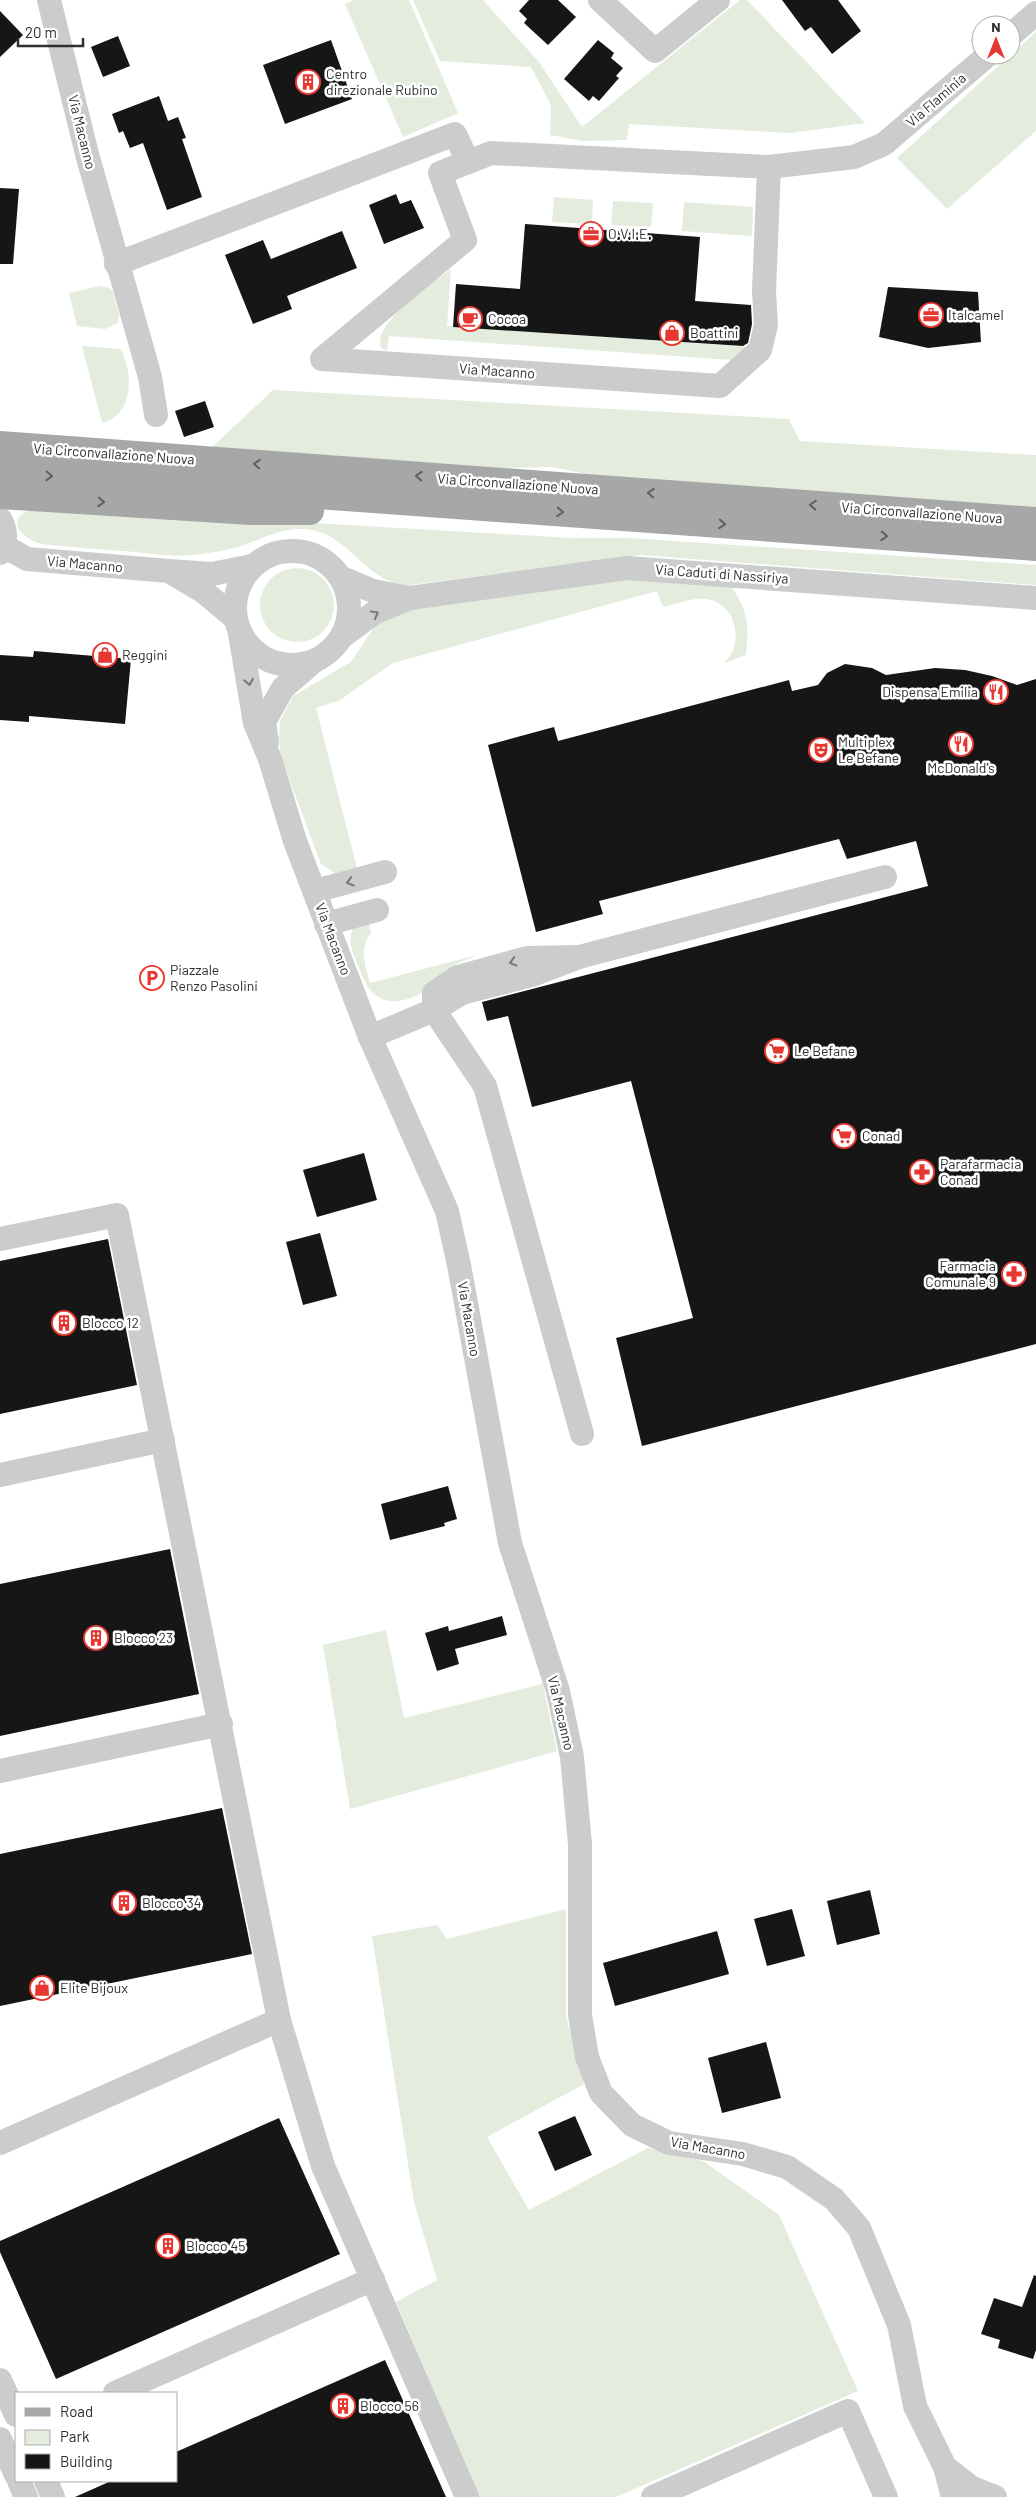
<svg xmlns="http://www.w3.org/2000/svg" width="1036" height="2497" viewBox="0 0 1036 2497" font-family="Barlow,sans-serif">
	<style>
		.green { fill: #e3ecdd }
		.building { fill: #161616 }
		.lines { fill: none; stroke-linecap: round; stroke-linejoin: round }
		.minor { stroke: #ccc; stroke-width: 24 }
		.major { stroke: #a7a7a7; stroke-width: 28 }
		.oneway { stroke: #5f5f5f }
		.oneway2 { stroke: #767676 }
		.labels { text-anchor: middle; stroke-width: 5; stroke-linejoin: round; paint-order: stroke }
		.poi-label { font-size: 14px; fill: #2f2f2f; stroke: #fff; text-anchor: start }
		.street-label { font-size: 14px; fill: #2f2f2f; stroke: #fff }
	</style>
	<rect width="100%" height="100%" fill="#fff"/>
	<g class="green">
		<path d="M354,0H409L458,113L403,137L345,4Z"/>
		<path d="M413,0H483L539,62L582,127L740,0H747L865,123L790,133L629,124L627,140L583,141L550,135L551,105L531,67L440,61Z"/>
		<path d="M1036,32V131L947,209L897,158Z"/>
		<path d="M554,197L593,200L592,224L552,222Z"/>
		<path d="M613,201L653,203L651,227L611,225Z"/>
		<path d="M684,202L753,207L752,236L682,231Z"/>
		<path d="M451,269L447,326L751,347L731,360L389,336L387,351L381,348C372,323 432,283 451,269Z"/>
		<path d="M100,286L109,288L112,290L119,314L118,323L105,329L77,326L69,293Z"/>
		<path d="M82,346L120,349C134,372 134,415 102,423Z"/>
		<path d="M273,390L789,419L800,441L1036,455V508L600,477L553,467L501,468L212,447Z"/>
		<path d="M40,507L571,538H630L1036,565V585L640,555L410,585C363,584 351,531 303,529C281,528 261,539 241,546C225,551 209,553 192,555C174,557 154,554 136,552C104,550 73,547 41,544C12,535 7,513 40,507Z"/>
		<circle cx="297" cy="605" r="37"/>
		<path d="M645,578L731,586C749,613 749,624 746,655L724,663C745,644 737,603 706,599C692,597 676,604 663,607L657,591L393,663L340,700L316,708L357,868L335,873L321,864L281,757L279,738L280,722L293,696L351,662L375,626L406,606Z"/>
		<path d="M369,921L371,933C359,947 365,966 370,983L481,954C470,958 459,962 449,969C441,974 436,985 427,990C400,1006 375,1008 362,975C356,959 346,944 353,928Z"/>
		<path d="M386,1630L404,1718L543,1684L557,1751L350,1809L323,1645Z"/>
		<path d="M566,1909V2016L584,2084L487,2137L529,2210L648,2148L703,2161L779,2215L858,2391L616,2497H479L396,2302L437,2280L414,2202L372,1936L437,1925L447,1939Z"/>
	</g>
	<g class="building">
		<path d="M529,0H558L576,17L548,45L524,23L527,19L519,11Z"/>
		<path d="M782,0H838L861,31L832,54L811,27L805,31Z"/>
		<path d="M0,11L23,35L0,57Z"/>
		<path d="M118,36L130,66L103,77L91,47Z"/>
		<path d="M331,40L352,99L285,124L263,65Z"/>
		<path d="M598,40L614,53L611,58L623,68L616,76L619,78L599,101L593,96L589,101L564,79Z"/>
		<path d="M159,96L168,121L178,117L186,138L182,139L202,197L167,210L143,143L130,148L123,131L119,133L112,114Z"/>
		<path d="M0,188L19,189L13,264H0Z"/>
		<path d="M396,194L400,204L411,200L424,228L384,244L369,205Z"/>
		<path d="M525,224L700,237L695,301L751,305L752,324L748,343L743,346L453,327L456,284L520,289Z"/>
		<path d="M342,231L357,268L287,296L292,309L253,324L225,255L263,240L271,259Z"/>
		<path d="M888,287L978,292L981,342L928,348L879,337Z"/>
		<path d="M205,401L214,427L184,437L175,411Z"/>
		<path d="M34,651L131,659L125,724L29,716V722L0,720V655L33,657Z"/>
		<path d="M845,664L872,668L886,675L935,668L965,670L992,676L1017,685L1036,679V1344L642,1446L616,1338L693,1318L631,1081L532,1107L508,1016L487,1021L482,1002L928,886L916,841L847,859L839,839L599,901L603,914L536,932L488,745L554,727L558,741L789,680L792,691L818,685L827,673Z"/>
		<path d="M364,1153L377,1200L317,1217L303,1170Z"/>
		<path d="M320,1233L337,1296L303,1305L286,1242Z"/>
		<path d="M108,1239L137,1385L0,1414V1261Z"/>
		<path d="M448,1486L457,1519L444,1523L445,1526L390,1540L381,1504Z"/>
		<path d="M170,1549L199,1694L0,1736V1584Z"/>
		<path d="M502,1616L507,1635L455,1649L459,1664L437,1671L425,1633L448,1626L449,1631Z"/>
		<path d="M222,1808L252,1954L0,2006V1854Z"/>
		<path d="M870,1890L880,1934L837,1945L827,1901Z"/>
		<path d="M792,1909L805,1956L767,1966L754,1919Z"/>
		<path d="M717,1931L729,1974L615,2006L603,1963Z"/>
		<path d="M766,2042L781,2098L722,2113L708,2058Z"/>
		<path d="M575,2116L592,2155L555,2171L538,2132Z"/>
		<path d="M279,2118L340,2254L56,2379L0,2252V2241Z"/>
		<path d="M1034,2275L1036,2276V2350L1033,2359L998,2348L1000,2340L981,2334L994,2298L1022,2307Z"/>
		<path d="M385,2360L446,2497H75L111,2481H176V2452Z"/>
	</g>
	<g class="lines">
		<g class="minor">
			<path d="M49,0L87,154L150,377L156,415"/>
			<path d="M600,0L655,51L718,0"/>
			<path d="M1011,35L1036,13"/>
			<path d="M769,167L764,291L766,325L760,350L720,386L322,359L465,240L440,173L491,153L769,167L854,157L884,144L988,55"/>
			<path d="M116,264L455,134L468,162"/>
			<path d="M0,519C7,531 7,541 0,553"/>
			<path d="M4,546L27,559L169,571L212,574L252,566"/>
			<circle cx="292" cy="608" r="57"/>
			<path d="M172,573L204,592L235,618"/>
			<path d="M342,578L373,591L410,598"/>
			<path d="M240,634L255,723L270,759L295,841L370,1037L447,1211L459,1265L510,1543L558,1691L572,1757L580,1844V2015L587,2057L601,2093L632,2125L669,2143L743,2154L787,2167L834,2199L859,2228L899,2325L915,2406L945,2467L972,2488L995,2497"/>
			<path d="M344,635L374,613L410,598L627,568L1036,598"/>
			<path d="M267,742L264,722L283,688L312,663"/>
			<path d="M315,891L385,872"/>
			<path d="M326,924L377,910"/>
			<path d="M579,957L527,958L458,977L434,993V1010L485,1086L582,1434"/>
			<path d="M370,1037L434,1010L462,993L532,975L579,957L885,877"/>
			<path d="M0,1239L117,1215L279,2020L323,2166L467,2497"/>
			<path d="M0,1475L163,1440"/>
			<path d="M0,1771L221,1724"/>
			<path d="M0,2143L279,2020"/>
			<path d="M0,2380L16,2415"/>
			<path d="M115,2393L373,2279"/>
			<path d="M0,2439L16,2475"/>
			<path d="M945,2467L953,2497"/>
			<path d="M19,2481L26,2497"/>
			<path d="M46,2481L53,2497"/>
			<path d="M653,2497L848,2411L886,2497"/>
		</g>
		<g class="major">
			<path d="M0,445L1036,521"/>
			<path d="M0,472L1036,547"/>
			<path d="M0,495L251,511H310"/>
		</g>
	</g>
	<defs><path id="oneway-chevron" d="M-2-3.5L2.5 0L-2 3.5" fill="none" stroke-width="1.6" stroke-linecap="round" stroke-linejoin="round" transform="scale(1.25)"/></defs>
	<g class="oneway">
		<use href="#oneway-chevron" transform="translate(257 464) rotate(-176)"/>
		<use href="#oneway-chevron" transform="translate(49 476) rotate(4)"/>
		<use href="#oneway-chevron" transform="translate(419 476) rotate(-176)"/>
		<use href="#oneway-chevron" transform="translate(651 493) rotate(-176)"/>
		<use href="#oneway-chevron" transform="translate(101 502) rotate(4)"/>
		<use href="#oneway-chevron" transform="translate(813 505) rotate(-176)"/>
		<use href="#oneway-chevron" transform="translate(560 512) rotate(4)"/>
		<use href="#oneway-chevron" transform="translate(722 524) rotate(4)"/>
		<use href="#oneway-chevron" transform="translate(884 536) rotate(4)"/>
	</g>
	<g class="oneway2">
		<use href="#oneway-chevron" transform="translate(375 614) rotate(-29)"/>
		<use href="#oneway-chevron" transform="translate(249 682) rotate(80)"/>
		<use href="#oneway-chevron" transform="translate(350 882) rotate(164)"/>
		<use href="#oneway-chevron" transform="translate(513 962) rotate(165)"/>
	</g>
	<defs>
		<symbol id="building-ring" viewBox="-11 -11 22 22"><circle r="9.5" fill="#fff" stroke="#e83630" stroke-width="1.5"/><path d="M-4-6H4V6H1V3H-1V6H-4ZM-2.5-4.3h1.7v1.8h-1.7ZM.8-4.3h1.7v1.8H.8ZM-2.5-1h1.7V.8h-1.7ZM.8-1h1.7V.8H.8Z" fill="#e83630"/></symbol>
		<symbol id="office-ring" viewBox="-11 -11 22 22"><circle r="9.5" fill="#fff" stroke="#e83630" stroke-width="1.5"/><path d="M-6-3h4V-5.5h4V-3h4V5H-6ZM-1-4.5V-3h2v-1.5ZM-6 0V1H6V0Z" fill="#e83630"/></symbol>
		<symbol id="cafe-ring" viewBox="-11 -11 22 22"><circle r="9.5" fill="#fff" stroke="#e83630" stroke-width="1.5"/><path d="M-5.5-4.5H6V0H3Q3 3.5 0 3.5H-2.5Q-5.5 3.5-5.5 0ZM3-3.2v2h1.7v-2ZM-6 4.5H4V6H-6Z" fill="#e83630"/></symbol>
		<symbol id="shop-ring" viewBox="-11 -11 22 22"><circle r="9.5" fill="#fff" stroke="#e83630" stroke-width="1.5"/><path d="M-5-2.5h2.3a2.7 3.5 0 0 1 5.4 0H5L5.5 6h-11ZM-1.5-2.5h3a1.5 2.3 0 0 0-3 0Z" fill="#e83630"/></symbol>
		<symbol id="restaurant-ring" viewBox="-11 -11 22 22"><circle r="9.5" fill="#fff" stroke="#e83630" stroke-width="1.5"/><path d="M-5-6h1v4h1v-4h1v4h1v-4h1v5L-1.5 .5V6h-2V.5L-5-1ZM5-6V6H3V1.5H1.5Q1.5-4 5-6Z" fill="#e83630"/></symbol>
		<symbol id="theatre-ring" viewBox="-11 -11 22 22"><circle r="9.5" fill="#fff" stroke="#e83630" stroke-width="1.5"/><path d="M-5-5.5Q0-4 5-5.5V0Q5 5 0 6Q-5 5-5 0ZM-3.3-2.5H-1v1.5H-3.3ZM1-2.5H3.3v1.5H1ZM-2.8 1Q0 5.5 2.8 1Z" fill="#e83630"/></symbol>
		<symbol id="parking-ring" viewBox="-11 -11 22 22"><circle r="9.5" fill="#fff" stroke="#e83630" stroke-width="1.5"/><path d="M-3.5-5.5H1a3.5 3.5 0 0 1 0 7H-1V5.5H-3.5ZM-1-3.4V-.6H.8a1.4 1.4 0 0 0 0-2.8Z" fill="#e83630"/></symbol>
		<symbol id="supermarket-ring" viewBox="-11 -11 22 22"><circle r="9.5" fill="#fff" stroke="#e83630" stroke-width="1.5"/><path d="M-6-5.5h2.5l.6 2H6L4.5 2H-2.5L-4.4-4H-6ZM-1.5 3.2a1.3 1.3 0 1 0 .1 0ZM3 3.2a1.3 1.3 0 1 0 .1 0Z" fill="#e83630"/></symbol>
		<symbol id="pharmacy-ring" viewBox="-11 -11 22 22"><circle r="9.5" fill="#fff" stroke="#e83630" stroke-width="1.5"/><path d="M-2-6h4v4h4v4h-4v4h-4v-4h-4v-4h4Z" fill="#e83630"/></symbol>
	</defs>
	<g fill-rule="evenodd">
		<use href="#building-ring" x="294" y="68" width="28" height="28"/>
		<use href="#office-ring" x="577" y="220" width="28" height="28"/>
		<use href="#office-ring" x="917" y="301" width="28" height="28"/>
		<use href="#cafe-ring" x="456" y="305" width="28" height="28"/>
		<use href="#shop-ring" x="658" y="319" width="28" height="28"/>
		<use href="#shop-ring" x="91" y="641" width="28" height="28"/>
		<use href="#restaurant-ring" x="982" y="678" width="28" height="28"/>
		<use href="#restaurant-ring" x="947" y="730" width="28" height="28"/>
		<use href="#theatre-ring" x="807" y="736" width="28" height="28"/>
		<use href="#parking-ring" x="138" y="964" width="28" height="28"/>
		<use href="#supermarket-ring" x="763" y="1037" width="28" height="28"/>
		<use href="#supermarket-ring" x="830" y="1122" width="28" height="28"/>
		<use href="#pharmacy-ring" x="908" y="1158" width="28" height="28"/>
		<use href="#pharmacy-ring" x="1000" y="1260" width="28" height="28"/>
		<use href="#building-ring" x="50" y="1309" width="28" height="28"/>
		<use href="#building-ring" x="82" y="1624" width="28" height="28"/>
		<use href="#building-ring" x="110" y="1889" width="28" height="28"/>
		<use href="#shop-ring" x="28" y="1974" width="28" height="28"/>
		<use href="#building-ring" x="154" y="2232" width="28" height="28"/>
		<use href="#building-ring" x="329" y="2392" width="28" height="28"/>
	</g>
	<g class="labels">
		<g class="poi-label">
			<text x="326" y="79">Centro<tspan x="326" dy="16">direzionale Rubino</tspan></text>
			<text x="608" y="239">O.V.I.E.</text>
			<text x="948" y="320">Italcamel</text>
			<text x="488" y="324">Cocoa</text>
			<text x="690" y="338">Boattini</text>
			<text x="122" y="660">Reggini</text>
			<text x="978" y="697" text-anchor="end">Dispensa Emilia</text>
			<text x="838" y="747">Multiplex<tspan x="838" dy="16">Le Befane</tspan></text>
			<text x="961" y="773" text-anchor="middle">McDonald's</text>
			<text x="170" y="975">Piazzale<tspan x="170" dy="16">Renzo Pasolini</tspan></text>
			<text x="794" y="1056">Le Befane</text>
			<text x="862" y="1141">Conad</text>
			<text x="940" y="1169">Parafarmacia<tspan x="940" dy="16">Conad</tspan></text>
			<text x="996" y="1271" text-anchor="end">Farmacia<tspan x="996" dy="16">Comunale 9</tspan></text>
			<text x="82" y="1328">Blocco 12</text>
			<text x="114" y="1643">Blocco 23</text>
			<text x="142" y="1908">Blocco 34</text>
			<text x="60" y="1993">Elite Bijoux</text>
			<text x="186" y="2251">Blocco 45</text>
			<text x="360" y="2411">Blocco 56</text>
		</g>
		<g class="street-label">
			<text transform="translate(936 100) rotate(-41)" y="5">Via Flaminia</text>
			<text transform="translate(82 132) rotate(76)" y="5">Via Macanno</text>
			<text transform="translate(497 371) rotate(4)" y="5">Via Macanno</text>
			<text transform="translate(114 454) rotate(4)" y="5">Via Circonvallazione Nuova</text>
			<text transform="translate(518 484) rotate(4)" y="5">Via Circonvallazione Nuova</text>
			<text transform="translate(922 513) rotate(4)" y="5">Via Circonvallazione Nuova</text>
			<text transform="translate(85 564) rotate(5)" y="5">Via Macanno</text>
			<text transform="translate(722 574) rotate(4)" y="5">Via Caduti di Nassiriya</text>
			<text transform="translate(333 939) rotate(69)" y="5">Via Macanno</text>
			<text transform="translate(469 1319) rotate(80)" y="5">Via Macanno</text>
			<text transform="translate(561 1713) rotate(77)" y="5">Via Macanno</text>
			<text transform="translate(708 2148) rotate(10)" y="5">Via Macanno</text>
		</g>
	</g>
	<rect x="15" y="2392" width="162" height="90" fill="#ffffff" stroke="#acacac"/>
	<rect x="25" y="2408" width="25" height="8" fill="#a7a7a7" stroke="#acacac"/>
	<text x="60" y="2417" font-size="15" fill="#2f2f2f">Road</text>
	<rect x="25" y="2430" width="25" height="15" fill="#e3ecdd" stroke="#acacac"/>
	<text x="60" y="2442" font-size="15" fill="#2f2f2f">Park</text>
	<rect x="25" y="2454" width="25" height="15" fill="#161616" stroke="#acacac"/>
	<text x="60" y="2467" font-size="15" fill="#2f2f2f">Building</text>
	<g transform="translate(996 40)"><circle r="24" fill="#ffffff" stroke="#acacac"/>
	<path d="M0-4L9 19L0 12L-9 19Z" fill="#e83630"/>
	<text y="-8" font-size="14" font-weight="bold" text-anchor="middle" fill="#2f2f2f">N</text>
	</g>
	<path d="M18 38v8h65v-8" fill="none" stroke="#2f2f2f" stroke-width="2.5"/>
	<text x="25" y="38" font-size="15" fill="#2f2f2f" stroke="#ffffff" stroke-width="4" paint-order="stroke">20 m</text>
</svg>
